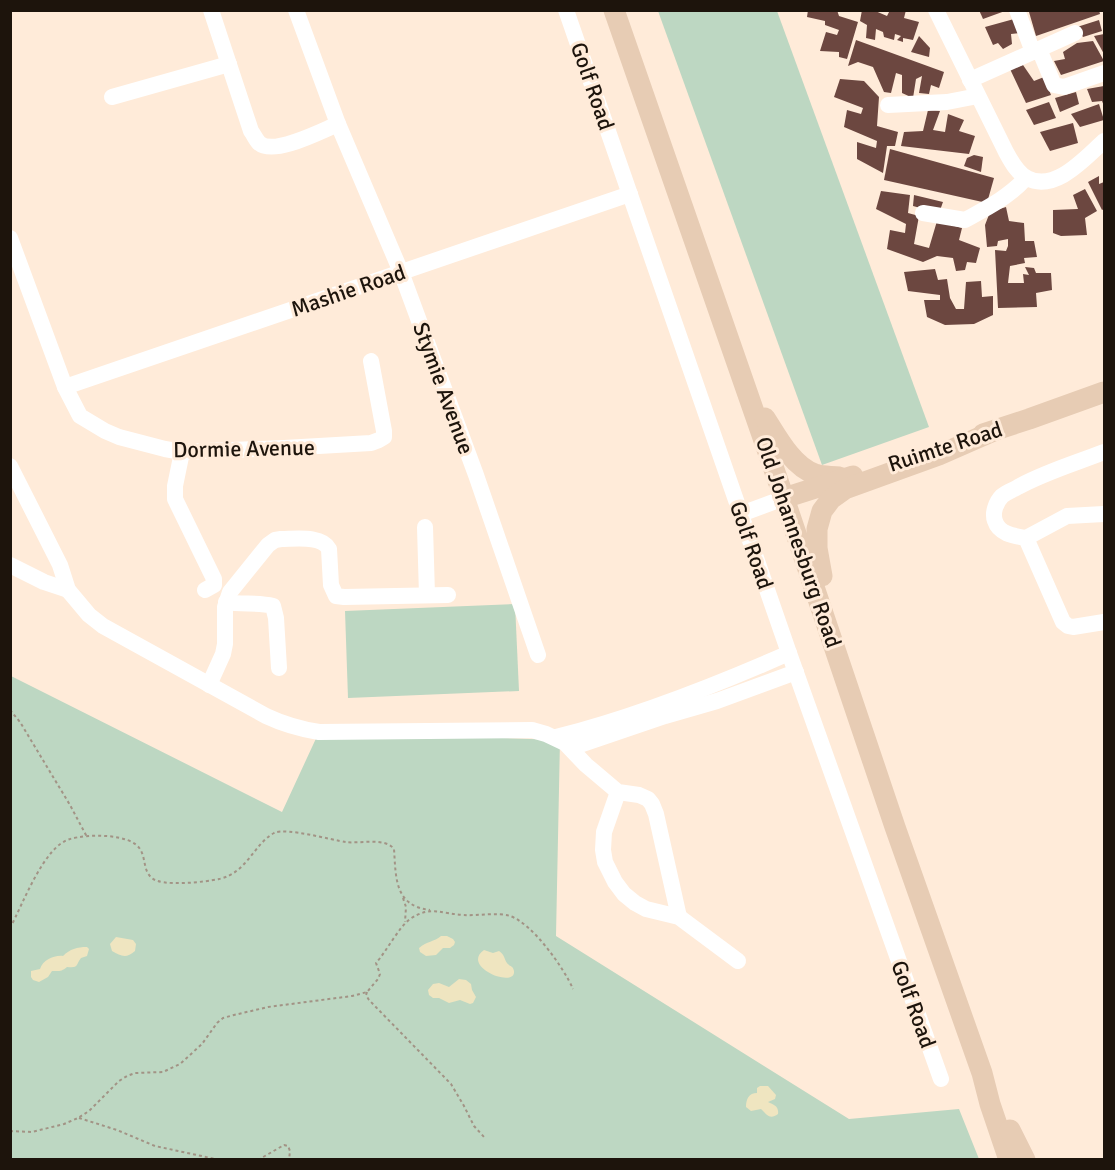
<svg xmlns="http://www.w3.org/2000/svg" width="1115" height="1170" viewBox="0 0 1115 1170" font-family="Signika,sans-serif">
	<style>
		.green { fill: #bdd7c2 }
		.sand { fill: #efe5c0 }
		.building { fill: #6c4740 }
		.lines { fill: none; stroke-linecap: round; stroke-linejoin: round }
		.path { stroke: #a29385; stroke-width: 2; stroke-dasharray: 3 3; stroke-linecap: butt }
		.minor { stroke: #fff; stroke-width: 16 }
		.major { stroke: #e7ccb4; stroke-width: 21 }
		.labels { text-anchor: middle; stroke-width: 6; stroke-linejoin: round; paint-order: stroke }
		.street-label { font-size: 22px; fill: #1d140c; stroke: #ffebd9 }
	</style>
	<rect width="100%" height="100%" fill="#ffebd9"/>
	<g class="green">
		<path d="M658,11H777L929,427L822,465Z"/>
		<path d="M515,604L519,691L348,698L345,611Z"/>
		<path d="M11,676L282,812L319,732L560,740L556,936L849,1119L959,1109L979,1159L11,1160Z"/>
	</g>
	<g class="sand">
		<path d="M441,936H447L453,939L455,942L454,945L450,948H443L436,955L426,956L420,952L419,948C427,941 434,942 441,936Z"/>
		<path d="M116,937L133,940L136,944L135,951C126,959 121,956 112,951L110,944Z"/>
		<path d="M87,947L89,949L87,956L81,958C75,966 79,968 67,967C61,972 59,971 52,971L48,977L39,982L33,980L31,977V971L40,969C43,960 54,955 63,956C70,949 77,947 87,947Z"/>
		<path d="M484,950L493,953L499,951C505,955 504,959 507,963C510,967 513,965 514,971C516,989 460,967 484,950Z"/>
		<path d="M459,979L466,980L471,984L472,990L476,997L473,1003L470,1004L460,1000L449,1003L439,998H433L429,995L428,990L433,984L439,983L449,987Z"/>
		<path d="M760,1086H768L776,1095L775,1099L768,1102C774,1105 779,1106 778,1114C770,1120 767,1115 761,1109L751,1111L746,1107C746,1099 749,1093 757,1093V1088Z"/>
	</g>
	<g class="building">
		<path d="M808,10H837L839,16L858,22L847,59L839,57V52L820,51L826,32L837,35L839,30L825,25V21L807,17Z"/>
		<path d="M862,10H873L887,16L890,10H906L904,18L919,22L913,40L903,38V42L897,40L901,36L895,34L894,40L884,37L883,32L876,29L875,40L866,38L867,25L860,21Z"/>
		<path d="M979,10H1005V11L983,19Z"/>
		<path d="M1033,10H1099L1100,14L1036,36L1029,12Z"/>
		<path d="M1014,19L1019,33L1011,34L1012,44L1003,49L998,43L993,45L985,27Z"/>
		<path d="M1099,20L1102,31L1083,37L1077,27Z"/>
		<path d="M1104,34V54L1094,36Z"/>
		<path d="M919,36L930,48L929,57L911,52Z"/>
		<path d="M856,40L944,72L939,88L931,85L929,94L919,93L922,76L916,79L913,98L902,93V75L896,73L891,93L884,92L873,67L858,62L848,66Z"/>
		<path d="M1093,41L1104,61L1061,75L1054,61L1065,59L1063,52L1077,43Z"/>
		<path d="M1023,65L1034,81L1044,77L1051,95L1026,103L1010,69Z"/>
		<path d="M840,79L864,81L879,97L877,126L898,132L895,146H887L883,173L857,159V142L876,148L877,141L844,127L847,110L861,114L863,108L834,97Z"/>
		<path d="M1104,86V106L1102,101L1092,102L1087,89Z"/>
		<path d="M1076,92L1079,104L1060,112L1055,98Z"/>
		<path d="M1049,102L1056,118L1034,125L1026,110Z"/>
		<path d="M1099,104L1104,120L1080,127L1071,114Z"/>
		<path d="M928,110L940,111L933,130L945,132L948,114L964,120L959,131L975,136L969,154L901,146L904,132L923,131Z"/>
		<path d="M1073,123L1078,143L1050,151L1040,132Z"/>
		<path d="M890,149L994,178L987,203L884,180Z"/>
		<path d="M974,155L983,157L981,172L964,166L967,158Z"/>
		<path d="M1099,176V184L1104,182V209L1102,210L1088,182Z"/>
		<path d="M1085,189L1097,211L1085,218L1087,235L1061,236L1053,233V210L1078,209L1073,195Z"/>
		<path d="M881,191L910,195L908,213L919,216L914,244L929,248L937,221L962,228L959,240L980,248L976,263L967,262L965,270L956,271L953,258L937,256L923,262L887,249L890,230L905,233L906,224L876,209Z"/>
		<path d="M914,195L943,202L939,213L913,206Z"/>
		<path d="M1006,207L1009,221L1024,223L1025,241H1034L1037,257L1024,258L1025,263L1010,266L1008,283H1024L1023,274L1029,275L1025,267L1034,268L1036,273H1051L1052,290L1036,293L1037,307L998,308L995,250L1006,251L1008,246V239L998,241L997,246L987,247L985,225L990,212Z"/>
		<path d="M935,269L938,280L947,279L950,298L956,309H964L966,282L981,281L982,297L993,296V315L974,324L945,325L927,317L924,300H940V295L908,291L904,272Z"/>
	</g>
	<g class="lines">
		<g class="path">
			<path d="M10,710L20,722L70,805L87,837"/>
			<path d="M403,898L406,907L405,922"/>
			<path d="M10,928C23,904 44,846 70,839C87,834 130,833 140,849C146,858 143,871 152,878C161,887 206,882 219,879C247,873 253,845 274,833C286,827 331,840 346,842C360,844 385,837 394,849C396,877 394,906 430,910"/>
			<path d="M367,992L366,995L369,1000L451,1084L464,1106L474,1126L484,1137"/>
			<path d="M79,1118L117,1130L155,1146L220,1160"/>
			<path d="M10,1131L32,1132L64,1124L78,1118L89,1111L119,1081L127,1076L135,1073L163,1072L180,1064L202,1044L217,1023L223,1018L234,1015L268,1007L352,996L367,992L378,979L380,974L376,963C386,952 399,927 410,919C431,905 442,914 464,915C478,916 497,912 510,916C532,923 564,968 573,989"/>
			<path d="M258,1160L284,1145L288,1146L290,1151L289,1160"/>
		</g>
		<g class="minor">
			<path d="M211,10L251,131C254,135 256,140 259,143C274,156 321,131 338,124"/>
			<path d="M296,10L338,124L401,272L476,475L538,655"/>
			<path d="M566,10L789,653L941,1079"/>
			<path d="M936,10L1006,152C1011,161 1017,173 1027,178C1055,193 1085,158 1104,141"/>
			<path d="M1017,10L1033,52"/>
			<path d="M1039,49L1054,85L1064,87L1104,73"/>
			<path d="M970,80L1075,33"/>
			<path d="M112,97L229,64"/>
			<path d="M888,105L947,102L978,96"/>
			<path d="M923,213L965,220C987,208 1009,197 1026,178"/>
			<path d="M10,238L65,387L80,416L105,431L119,437L165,449L182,452L284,448L371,443L379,440L384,437V431L371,361"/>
			<path d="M65,387L630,194"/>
			<path d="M182,452L175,486V499L214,579V585L205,590"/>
			<path d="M1104,452C1076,463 1045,472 1018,487C1013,490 1007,492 1002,496C996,502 992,513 995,521C999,534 1014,536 1026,538L1063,622L1068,626L1073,627L1104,622"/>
			<path d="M10,466L60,565L68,590L89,615L103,626L266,716C283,724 300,729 319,732L532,730L546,734L565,743L586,765L618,792L639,795L648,799L652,804L656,814L679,917"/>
			<path d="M741,514L784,498"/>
			<path d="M425,527L427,595"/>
			<path d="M1026,538L1067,516L1104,514"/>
			<path d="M10,565L44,582L68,590"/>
			<path d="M226,602C242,605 258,602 273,606L276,618L279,668"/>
			<path d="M209,685L223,654L225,644V607L230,592L268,545L275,540L281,539C295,539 322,535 329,549L331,585L336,596L344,597L448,595"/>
			<path d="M556,737C636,717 714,686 789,653"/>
			<path d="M571,748L665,716L717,701L796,672"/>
			<path d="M618,792L604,832L603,850L605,862L615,882L624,894L635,903L646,909L679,917L738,961"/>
		</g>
		<g class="major">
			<path d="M614,10L784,498L895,827L982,1073L990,1104L1009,1160"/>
			<path d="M765,418C777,437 793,467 815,474C822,477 831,476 839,477"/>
			<path d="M983,434L1029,419L1104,392"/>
			<path d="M784,498L853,476"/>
			<path d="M822,576L817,548V529L822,511L831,499L845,489L939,455L996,430"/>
			<path d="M1010,1130L1025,1160"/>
		</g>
	</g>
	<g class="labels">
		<g class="street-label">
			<text transform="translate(593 86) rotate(71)" y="8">Golf Road</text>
			<text transform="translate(348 290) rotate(-19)" y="8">Mashie Road</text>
			<text transform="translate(444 388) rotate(70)" y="8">Stymie Avenue</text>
			<text transform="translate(945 446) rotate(-18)" y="8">Ruimte Road</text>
			<text transform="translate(244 448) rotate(-1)" y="8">Dormie Avenue</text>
			<text transform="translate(799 542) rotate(71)" y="8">Old Johannesburg Road</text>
			<text transform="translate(752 545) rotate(71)" y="8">Golf Road</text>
			<text transform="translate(914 1004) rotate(70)" y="8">Golf Road</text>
		</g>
	</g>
	<rect width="1115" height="1170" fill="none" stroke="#1d140c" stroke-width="24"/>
</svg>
